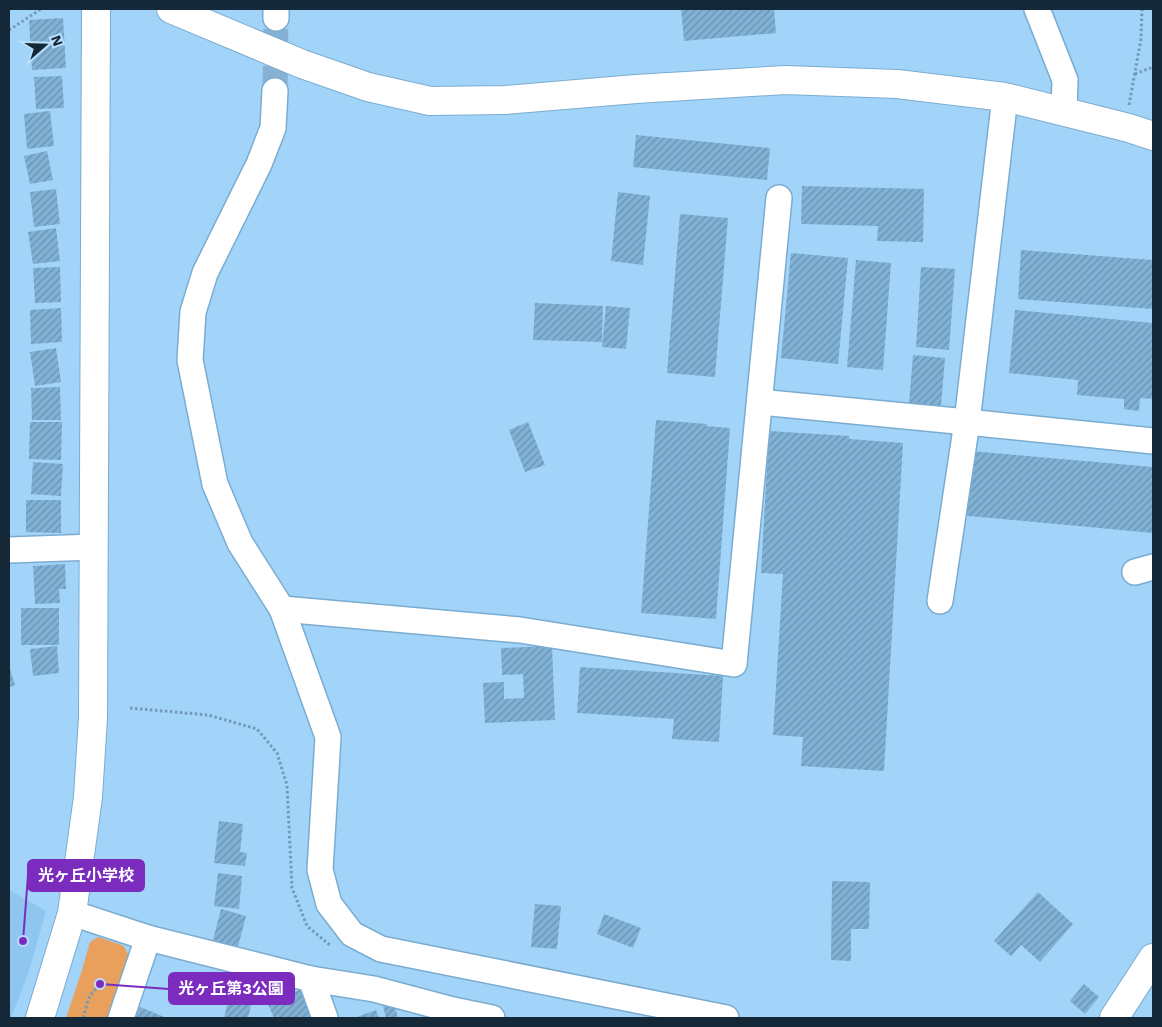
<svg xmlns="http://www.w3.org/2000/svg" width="1162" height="1027" viewBox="0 0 1162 1027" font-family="'Work Sans','Noto Sans JP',sans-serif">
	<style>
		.built { fill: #8fc6f0 }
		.park { fill: #e9a05d }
		.building { fill: url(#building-hatch) }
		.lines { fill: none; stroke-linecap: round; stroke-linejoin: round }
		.street-tunnel { stroke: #86b1d2; stroke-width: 25; stroke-dasharray: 25 12; stroke-linecap: butt }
		.street-casing { stroke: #7bacd0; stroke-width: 28 }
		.secondary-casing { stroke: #7bacd0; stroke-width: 30 }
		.path { stroke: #7299b7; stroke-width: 3; stroke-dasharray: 2.5 2.5; stroke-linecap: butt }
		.street { stroke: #fff; stroke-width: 25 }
		.secondary { stroke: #fff; stroke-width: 28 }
		.leader { fill: none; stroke: #7b2cbf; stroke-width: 2 }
		.callout-dot { fill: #7b2cbf; stroke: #b8dffe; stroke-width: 2 }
		.callout { fill: #7b2cbf; stroke: #7b2cbf; stroke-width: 2 }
		.callout-label { font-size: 16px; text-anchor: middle; font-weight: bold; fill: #fff }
	</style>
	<defs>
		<pattern id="building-hatch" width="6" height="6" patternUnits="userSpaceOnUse" patternTransform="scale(1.25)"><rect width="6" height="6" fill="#81b2d6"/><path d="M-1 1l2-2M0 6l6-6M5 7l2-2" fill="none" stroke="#6891ae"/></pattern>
	</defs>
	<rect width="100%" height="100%" fill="#a2d3f9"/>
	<path class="built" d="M9,890L46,911L29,971L11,1018H9Z"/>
	<path class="park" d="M98,937L124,946L131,960L111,1018H66L82,970L90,942Z"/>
	<g class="building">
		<path d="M681,9H774L776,33L684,41Z"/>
		<path d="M63,18L66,68L32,70L29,20Z"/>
		<path d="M62,76L64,108L36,109L34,77Z"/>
		<path d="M50,111L54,146L27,149L24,114Z"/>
		<path d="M636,135L770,148L767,180L633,167Z"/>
		<path d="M47,151L53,180L30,184L24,156Z"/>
		<path d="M802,186L924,189L923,242L877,241L878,226L801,224Z"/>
		<path d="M56,189L60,224L34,227L30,192Z"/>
		<path d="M618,192L650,196L643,265L611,261Z"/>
		<path d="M680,214L728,218L715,377L667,373Z"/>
		<path d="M56,228L60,261L33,264L28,232Z"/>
		<path d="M1021,250L1153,260V309L1018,299Z"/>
		<path d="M791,253L848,258L838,364L781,358Z"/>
		<path d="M856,260L891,263L883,370L847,367Z"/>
		<path d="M60,267L61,302L35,303L33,268Z"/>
		<path d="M921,267L955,269L949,350L916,347Z"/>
		<path d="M535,303L603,306L602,342L533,340Z"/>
		<path d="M606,306L630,308L626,349L602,347Z"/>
		<path d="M61,308L62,342L31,344L30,310Z"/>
		<path d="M1015,310L1153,323V399L1140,398L1139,411L1124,409V399L1077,395L1078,380L1009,373Z"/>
		<path d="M56,348L61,382L35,386L30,352Z"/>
		<path d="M913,355L945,358L941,406L909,404Z"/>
		<path d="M60,387L61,420H32L31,388Z"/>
		<path d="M656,420L707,424L706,426L730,428L716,619L641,613Z"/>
		<path d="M30,422H62L61,460L29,459Z"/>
		<path d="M528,422L545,465L525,472L509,430Z"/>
		<path d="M769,431L849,436V439L903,443L884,771L801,766L803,737L773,735L783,574L761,573Z"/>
		<path d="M971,451L1153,467V533L959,515Z"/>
		<path d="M33,462L63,464L61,496L31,494Z"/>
		<path d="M26,500H61V533L26,532Z"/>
		<path d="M65,564L66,589H59L60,603L35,604L33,566Z"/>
		<rect x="21" y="608" width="38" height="37"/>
		<path d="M57,646L59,673L33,676L30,649Z"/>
		<path d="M552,646L555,720L485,723L483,683L504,682V699L524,698L523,674L502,675L501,648Z"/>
		<path d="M9,666L15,685L9,687Z"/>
		<path d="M580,667L723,676L719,742L672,739L674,719L577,713Z"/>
		<path d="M219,821L243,824L240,852L247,853L245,866L214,863Z"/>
		<path d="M218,873L242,876L239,909L214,906Z"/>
		<path d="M832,881L870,882L869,929H851V961L831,960Z"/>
		<path d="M1038,892L1073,924L1040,962L1021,945L1011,956L994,941Z"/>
		<path d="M535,904L561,906L557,949L531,947Z"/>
		<path d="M221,909L246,916L238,947L213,940Z"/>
		<path d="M604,914L641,928L633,948L597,934Z"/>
		<path d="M234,976L257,982L248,1018H224Z"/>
		<path d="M1084,984L1099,997L1085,1014L1070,1001Z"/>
		<path d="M302,989L314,1018H274L267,1002Z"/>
		<path d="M394,1004L398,1018H386L383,1006Z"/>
		<path d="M140,1007L167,1018H135Z"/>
		<path d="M376,1010L379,1018H354Z"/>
	</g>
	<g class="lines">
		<path class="street-tunnel" d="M275,91L276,18"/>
		<defs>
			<g id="street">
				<path d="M276,9V18"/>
				<path d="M1037,9L1065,80L1064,112"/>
				<path d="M275,91L273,128L259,164L205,273L193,312L190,360L215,484L240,543L282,609L328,737L320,870L329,904L352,934L381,949L726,1018"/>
				<path d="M1005,97L967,422L1153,441"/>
				<path d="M760,402L967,422L940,601"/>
				<path d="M9,550L94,547"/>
				<path d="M1135,572L1153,567"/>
				<path d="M282,609L520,630L734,664L779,198"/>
				<path d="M72,913L148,938L311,979L374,989L453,1010L492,1018"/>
				<path d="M311,979L325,1018"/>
				<path d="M121,1018L148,938"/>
			</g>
			<g id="secondary">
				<path d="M171,9L302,64L368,87L430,101L505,100L636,89L785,80L897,84L1005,97L1129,128L1153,136"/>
				<path d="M40,1018L72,913L88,797L93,718L96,9"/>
				<path d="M1114,1018L1153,958"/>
			</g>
		</defs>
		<use href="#street" class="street-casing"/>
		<use href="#secondary" class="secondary-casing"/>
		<g class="path">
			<path d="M9,30L41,9"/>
			<path d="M1135,74L1153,67"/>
			<path d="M1129,105L1141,39L1142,9"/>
			<path d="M130,708L208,715L257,729L277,753L287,785L292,888L307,926L331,946"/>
			<path d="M83,1018C88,1002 88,987 108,985"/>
		</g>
		<use href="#street" class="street"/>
		<use href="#secondary" class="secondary"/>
	</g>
	<path class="leader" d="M23 941L28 875M100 984L169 989"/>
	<g class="callout-dot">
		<circle cx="23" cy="941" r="5"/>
		<circle cx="100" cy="984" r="5"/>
	</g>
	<g class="callout">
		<rect x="28" y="860" width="116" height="31" rx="5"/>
		<rect x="169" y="973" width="125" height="31" rx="5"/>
	</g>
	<g class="callout-label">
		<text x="86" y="881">光ヶ丘小学校</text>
		<text x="231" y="994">光ヶ丘第3公園</text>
	</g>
	<rect width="1162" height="1027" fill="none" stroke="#152837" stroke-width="20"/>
	<g transform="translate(45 45) rotate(70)" stroke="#b8dffe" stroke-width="4" paint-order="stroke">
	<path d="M0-4L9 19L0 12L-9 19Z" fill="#152837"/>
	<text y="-8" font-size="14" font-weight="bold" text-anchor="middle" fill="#152837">N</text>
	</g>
</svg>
